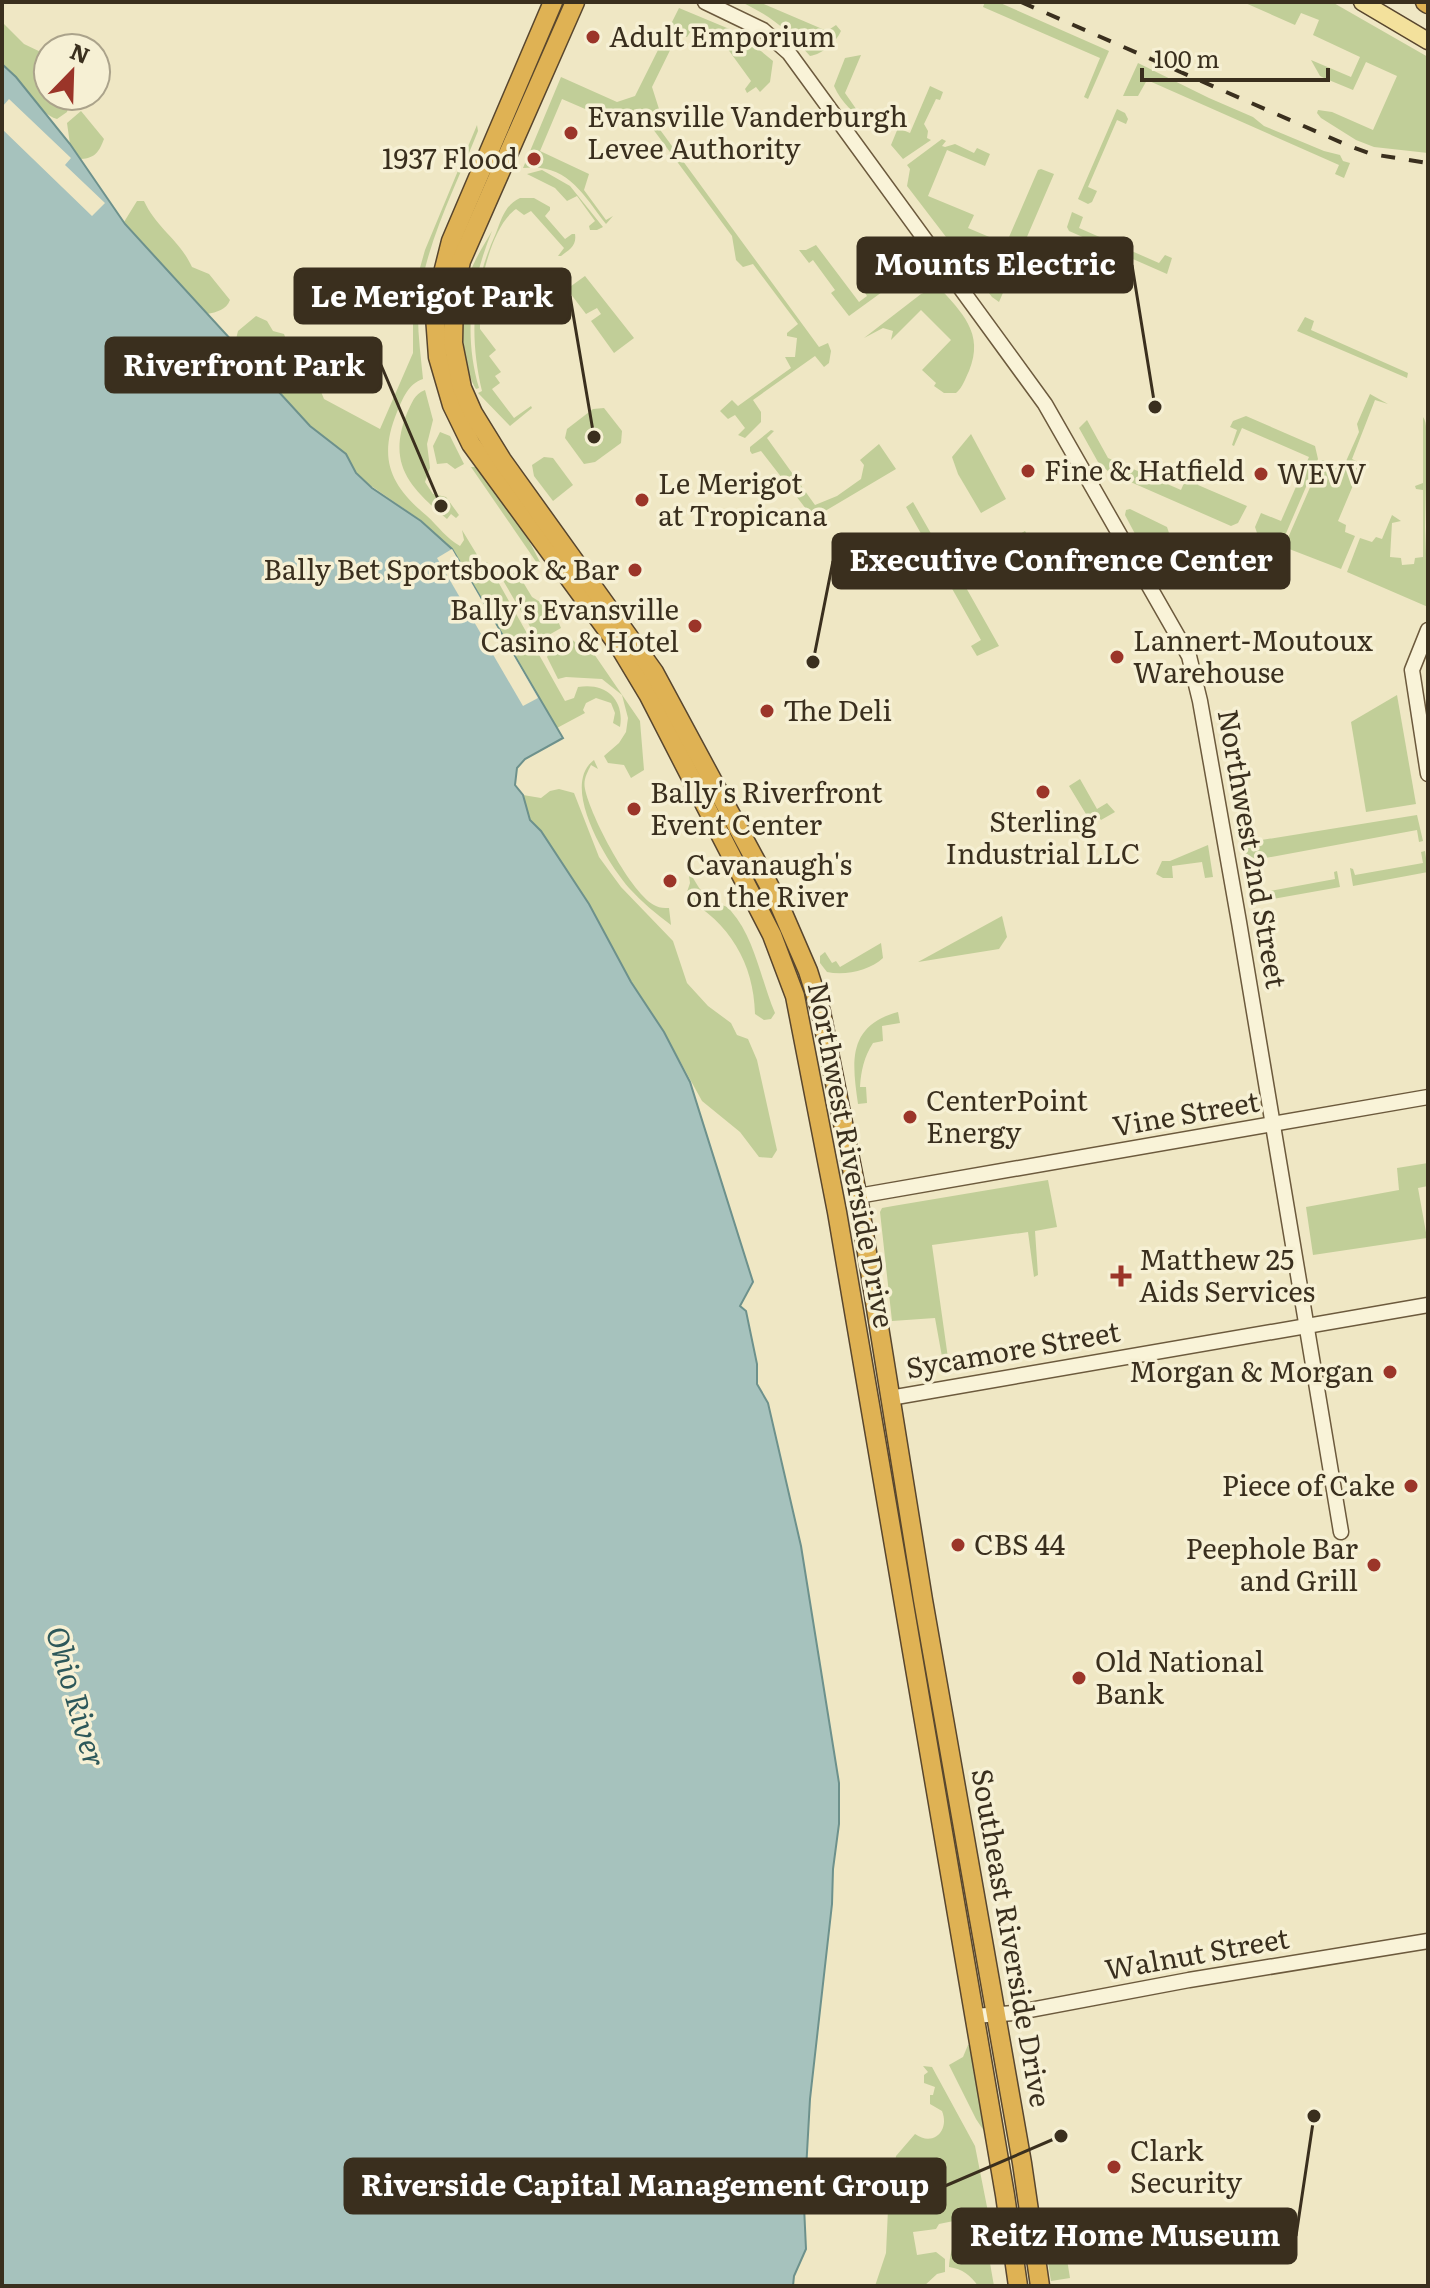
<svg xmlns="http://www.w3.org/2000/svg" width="1430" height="2288" viewBox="0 0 1430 2288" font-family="Literata,serif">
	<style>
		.green { fill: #c1ce98 }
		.water { fill: #a6c2bd; stroke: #6d918c; stroke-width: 2 }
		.pier { fill: #efe7c4 }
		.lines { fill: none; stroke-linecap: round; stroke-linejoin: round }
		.secondary-casing { stroke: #6c5a3d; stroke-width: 17 }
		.primary-casing { stroke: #58462e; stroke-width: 19 }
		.highway-casing { stroke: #58462e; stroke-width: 21 }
		.secondary { stroke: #f9f3d8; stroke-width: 14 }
		.primary { stroke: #f3e19c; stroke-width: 16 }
		.highway { stroke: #dfb254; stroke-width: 18 }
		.rail { stroke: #3a2f1e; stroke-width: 4; stroke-dasharray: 14 14; stroke-linecap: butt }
		.poi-dot { fill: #9b3529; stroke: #f6f0d4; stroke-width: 3 }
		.labels { text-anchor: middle; stroke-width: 7; stroke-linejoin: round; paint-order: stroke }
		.poi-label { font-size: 28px; fill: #3a2f1e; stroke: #f6f0d4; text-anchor: start }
		.street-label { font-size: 28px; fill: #3a2f1e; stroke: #f6f0d4 }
		.water-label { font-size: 30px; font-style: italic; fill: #2d585a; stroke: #f6f0d4 }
		.leader { fill: none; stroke: #3a2f1e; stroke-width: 3 }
		.callout-dot { fill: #3a2f1e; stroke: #f6f0d4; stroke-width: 3 }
		.callout { fill: #3a2f1e; stroke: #3a2f1e; stroke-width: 3 }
		.callout-label { font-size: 30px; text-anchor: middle; font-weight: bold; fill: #fff }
	</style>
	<rect width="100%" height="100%" fill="#efe7c4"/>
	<g class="green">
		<path d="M741,2H759L827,31L836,25L841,31C836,42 823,54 810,56C787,30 773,17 741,2Z"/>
		<path d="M985,2H998L1109,51L1088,99L1084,97L1100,58L983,7Z"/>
		<path d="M1243,2H1332L1428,57V153L1374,147L1356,140L1321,118L1317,113L1318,110L1332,112L1373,130L1397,76L1366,62L1353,90L1324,78L1320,76L1311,60L1351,77L1360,57L1313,35L1319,20L1301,13L1295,25Z"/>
		<path d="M679,8L739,33L773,61L770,82L760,92L756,87L747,93L745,89L751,81L722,41L715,45L711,40L713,34L694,26L687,37L678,34L652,87L659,109L650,116L819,347L828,343L831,351L829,363L824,367L815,356L753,400L761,412V422L745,438L738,435L745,428L735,415L728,419L720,411L732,400L738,406L791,368L785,357H795L797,338L787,336V333L798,324L753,264L743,267L736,260L732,236L650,125L630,113L606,118L562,99L540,151L589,174L584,190L606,220L613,216L606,224C582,193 567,163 523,168L561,77L617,102L635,96Z"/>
		<path d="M2,22L24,44L47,55L48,96H71L67,112L57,119C38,114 18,79 2,64Z"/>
		<path d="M861,55L845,93L868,126C856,114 841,103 834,86L845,58Z"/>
		<path d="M1138,63L1209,98L1253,117L1264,126L1324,151L1340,155L1343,161L1350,163L1344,178L1335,174L1339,165L1147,80L1138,96H1123Z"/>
		<path d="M930,86L943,92L940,100L936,99L924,124L928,131L927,138L931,140L903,159L891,145L898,128L910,133Z"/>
		<path d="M1117,109L1125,113L1128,119L1126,124L1117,120L1088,187L1097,191L1092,202L1088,204L1078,199Z"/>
		<path d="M81,111L104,139C99,152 95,158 81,159L70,144L67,123Z"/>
		<path d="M477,125L478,131C455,189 420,253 418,316C418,337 421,358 423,379C408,384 403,398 397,412C378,459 390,485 427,516C438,526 447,539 460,546L464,540L462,530L482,563L487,562L565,701L574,698L578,687C605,682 625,699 620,727L613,723L615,713L611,703L596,698L586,703L583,710L585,713L557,728L452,549L422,521L364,481L356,473L346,454L310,426L235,343L238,331L256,316L267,321L273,331L284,334L292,356L313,372L324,399L380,429L413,353V304L418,275L425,250Z"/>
		<path d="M942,139L946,141L942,146L945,147L955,144L974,153L977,148L990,154L985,166L947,150L928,196L974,215L968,228L1006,244L1038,170L1041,169L1054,174L999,302L992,297L907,186L910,169L907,165Z"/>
		<path d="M542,170L570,186L603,227L597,230H590L589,226L595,221L577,196L567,201L555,188L527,174Z"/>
		<path d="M520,198H534L550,207V210L545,216L565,239L572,234H575C577,246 569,250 561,256H558L564,248L531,211L524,215L516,209C492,226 481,279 477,308L486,313L480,317V329L496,350L489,356L501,372L495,376L500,383L492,389L514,418L531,406L532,408L510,426L478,393L482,391C469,336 472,285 496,233C502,218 505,205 520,198Z"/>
		<path d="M137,201H144C157,229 179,239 192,267L209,274L230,300C226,310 217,312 207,314L124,222Z"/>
		<path d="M1072,212L1083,217L1079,228L1159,263L1165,255L1172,258L1167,274L1069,231L1067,227Z"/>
		<path d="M492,231C471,283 463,333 479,388L476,389C460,363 458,304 469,276C474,260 484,245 492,231Z"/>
		<path d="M816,245L859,302L867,296L864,291L894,269L897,273L907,266L911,271L849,316L831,293L835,290L813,260L809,263L799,250H806Z"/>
		<path d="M585,276L634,338L614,353L591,321L601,314L597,308L586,314L567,289Z"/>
		<path d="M939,287C961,312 985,333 969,371C965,379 963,387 956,393H944L934,386L936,383L922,370L951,340L921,310L891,340L893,331L883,328L864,338L921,294Z"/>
		<path d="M1305,317L1314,321L1311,330L1408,373L1407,378L1297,331Z"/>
		<path d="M425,390L433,420L427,444L430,468L425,482L433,494L446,497L459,515L456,518L451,514L447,519C409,487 387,464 407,413C412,403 414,394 425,390Z"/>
		<path d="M1370,394L1388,404L1375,400L1352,459L1362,464L1338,521L1346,525L1345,532L1355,536L1341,569L1284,547L1322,460L1343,468L1359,432L1357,424Z"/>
		<path d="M604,408L622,431L621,443L595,462L584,464L565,438L567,429L593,409Z"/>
		<path d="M1246,416L1315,446L1318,459L1284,538L1277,544L1258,536L1255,527L1261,513L1281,521L1309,457L1242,428L1234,446L1232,445L1237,430L1230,427L1233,421Z"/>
		<path d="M1423,417C1428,423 1425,435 1427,444L1425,527L1428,607L1347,572L1360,538L1372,542L1376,537L1382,539L1392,515L1401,521L1392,523L1390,557L1401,558L1402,565L1414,564L1415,558L1423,557V490L1416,489L1415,486L1423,483Z"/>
		<path d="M1087,420L1108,458L1181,490L1190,469L1203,474L1198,485L1247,506L1238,523L1231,526L1110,473L1098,462L1079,428Z"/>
		<path d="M771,430L774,431L767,438L815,505L837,496L861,479L864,465L860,460L879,444L896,469L815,517L810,514L761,451L752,454L750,451V447Z"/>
		<path d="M440,432L450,436L464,464L455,469L447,463L437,464L433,446Z"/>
		<path d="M971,434L1006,499L981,513L958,474L952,457Z"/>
		<path d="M544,457L553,458L573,485L553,501L534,476L532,465Z"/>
		<path d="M471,467H478L522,527L541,564L539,566Z"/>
		<path d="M913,502L953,572L1025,531L1029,538L960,577L999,646L977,656L971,646L981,640L906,507Z"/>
		<path d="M1130,509L1167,527L1169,533L1163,548L1154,552L1143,549L1125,515L1126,510Z"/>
		<path d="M517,572L532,597L553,610L561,628L547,636L535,635L501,577Z"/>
		<path d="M566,634L576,643L592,651L640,721L644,770L631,778L624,765L608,763L604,756L619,743L626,732L628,718L622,695L602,679L566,677L558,679L547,657L554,642Z"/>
		<path d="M1397,695L1416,804L1366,812L1351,722Z"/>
		<path d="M594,760L598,769L591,765C587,773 583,780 585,789C590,815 632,896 656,906C660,908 664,908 669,908L671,925C656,914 642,902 629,888C608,864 559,786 594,760Z"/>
		<path d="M1080,779L1097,809L1107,803L1115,812L1101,820L1097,815L1089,819L1069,786Z"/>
		<path d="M559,789L574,793L599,857L621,887L673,941L687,983L708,1006L731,1023L737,1035L748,1039L757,1060L777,1150L772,1158L759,1157L740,1132L702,1101L664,1032L631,982L589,904L541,831L530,820L523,795L541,798L550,791Z"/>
		<path d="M1417,815L1423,841L1419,842L1417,830L1260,859V865L1257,866L1261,885L1251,887L1243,843Z"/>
		<path d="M1208,845L1213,877L1205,878L1202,862L1172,866L1173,878H1163L1156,874L1162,861H1170Z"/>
		<path d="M1425,851L1428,872L1353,886L1350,868L1353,869L1355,875L1423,863L1421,852Z"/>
		<path d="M688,869C695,881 701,895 715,902C720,905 727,905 731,911C755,938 761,981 775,1013L771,1019L764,1020L755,1014C754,963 729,922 685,898L690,883Z"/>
		<path d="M1337,871L1340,887L1267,900L1265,892L1335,879L1334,872Z"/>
		<path d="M1002,916L1007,937L999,949L918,962Z"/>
		<path d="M881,943L883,958C870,970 846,976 827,972L820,963V956L825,952L832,963L836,961L840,967Z"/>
		<path d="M898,1012L900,1023L882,1026L883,1041L873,1043C864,1057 861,1071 860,1087H866L867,1103L858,1104C852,1062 847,1026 898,1012Z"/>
		<path d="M1428,1163V1186L1418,1188L1427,1238L1313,1255L1306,1207L1399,1190L1397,1168Z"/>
		<path d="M1048,1180L1057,1227L1035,1231L1038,1275L1034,1277L1028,1232L932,1245L948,1358L959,1357L961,1366L944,1368L935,1318L892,1321L880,1212L882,1208L893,1206Z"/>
		<path d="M972,2044L986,2134L976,2119L949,2065L963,2057L968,2045Z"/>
		<path d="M923,2066L932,2067L975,2146L989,2217C973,2219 955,2220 939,2224L936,2229L913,2232L917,2255L936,2252L945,2259V2272L937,2274L924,2286H875L886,2253L888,2209L896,2156L915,2134C933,2147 950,2131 942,2111L930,2104V2095H933L935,2087L924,2083V2075L928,2072Z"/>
		<path d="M972,2226L984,2229L994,2286H978C970,2275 963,2269 949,2267C951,2247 954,2236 972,2226Z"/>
		<path d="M1050,2226L1065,2247L1070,2278L1051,2281L1043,2233L1045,2228Z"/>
	</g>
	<path class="water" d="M2,64L16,77L70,144L125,224L310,426L346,454L356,473L372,488L421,521L452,549L563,738L525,759L517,768L515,785L523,795L530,820L541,831L589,904L631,982L664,1032L690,1082L753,1282L740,1306L746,1311L757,1364V1384L768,1403L801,1546L839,1783V1824L833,1869L832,1904L810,2099L804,2206L806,2249L794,2276L793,2286H2Z"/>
	<g class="pier">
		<path d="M9,99L71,158L65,165L105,203L92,216L2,129V107Z"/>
		<path d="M452,549L538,698L523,706L437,558Z"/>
	</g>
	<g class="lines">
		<defs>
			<g id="secondary">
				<path d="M705,2L763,30L789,53L1045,404L1189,656L1200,701L1239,922L1341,1532"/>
				<path d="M1428,630L1412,670L1428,774"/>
				<path d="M858,1196L1428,1097"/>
				<path d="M890,1398L1428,1305"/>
				<path d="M974,2016L1014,2013L1189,1980L1428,1941"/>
			</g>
			<path id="primary" d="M1362,2L1428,41"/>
			<g id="highway">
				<path d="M553,2L451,241L437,297L435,316L438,357L452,405L471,444L621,649L648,694L772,935L795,996L837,1212L1005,2195L1018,2286"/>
				<path d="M575,2L461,261L454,293L453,343L462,388L473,413L502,460L654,672L779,904L808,971L821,1012L860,1209L923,1600L1022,2163L1040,2286"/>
				<path d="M1425,2L1428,4"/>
			</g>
		</defs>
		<use href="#secondary" class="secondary-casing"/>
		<use href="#primary" class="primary-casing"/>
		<use href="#highway" class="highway-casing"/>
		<use href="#secondary" class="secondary"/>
		<use href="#primary" class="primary"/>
		<use href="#highway" class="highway"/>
		<path class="rail" d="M1021,2L1347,145L1371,154L1428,163"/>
	</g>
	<g class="poi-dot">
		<circle cx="593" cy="37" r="8"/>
		<circle cx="571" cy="133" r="8"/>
		<circle cx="534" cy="159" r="8"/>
		<circle cx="1028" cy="471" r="8"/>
		<circle cx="1261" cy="474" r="8"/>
		<circle cx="642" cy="500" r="8"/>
		<circle cx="635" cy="570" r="8"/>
		<circle cx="695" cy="626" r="8"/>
		<circle cx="1117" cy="657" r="8"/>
		<circle cx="767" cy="711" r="8"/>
		<circle cx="1043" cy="792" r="8"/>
		<circle cx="634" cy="809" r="8"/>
		<circle cx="670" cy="881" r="8"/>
		<circle cx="910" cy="1117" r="8"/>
		<path d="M1117 1264h8v8h8v8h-8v8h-8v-8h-8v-8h8z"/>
		<circle cx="1390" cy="1372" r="8"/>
		<circle cx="1411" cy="1486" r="8"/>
		<circle cx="958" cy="1545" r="8"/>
		<circle cx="1374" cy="1565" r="8"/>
		<circle cx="1079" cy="1678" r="8"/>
		<circle cx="1114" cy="2167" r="8"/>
	</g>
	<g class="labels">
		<g class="poi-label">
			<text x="609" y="47">Adult Emporium</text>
			<text x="587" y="127">Evansville Vanderburgh<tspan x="587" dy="32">Levee Authority</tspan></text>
			<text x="518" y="169" text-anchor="end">1937 Flood</text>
			<text x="1044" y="481">Fine &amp; Hatfield</text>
			<text x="1277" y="484">WEVV</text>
			<text x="658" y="494">Le Merigot<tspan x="658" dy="32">at Tropicana</tspan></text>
			<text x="619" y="580" text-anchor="end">Bally Bet Sportsbook &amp; Bar</text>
			<text x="679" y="620" text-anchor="end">Bally's Evansville<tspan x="679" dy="32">Casino &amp; Hotel</tspan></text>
			<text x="1133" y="651">Lannert-Moutoux<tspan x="1133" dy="32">Warehouse</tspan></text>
			<text x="783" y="721">The Deli</text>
			<text x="650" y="803">Bally's Riverfront<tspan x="650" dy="32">Event Center</tspan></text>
			<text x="1043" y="832" text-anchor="middle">Sterling<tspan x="1043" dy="32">Industrial LLC</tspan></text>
			<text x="686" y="875">Cavanaugh's<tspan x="686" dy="32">on the River</tspan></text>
			<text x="926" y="1111">CenterPoint<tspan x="926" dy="32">Energy</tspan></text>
			<text x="1139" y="1270">Matthew 25<tspan x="1139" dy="32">Aids Services</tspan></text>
			<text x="1374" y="1382" text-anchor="end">Morgan &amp; Morgan</text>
			<text x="1395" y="1496" text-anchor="end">Piece of Cake</text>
			<text x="974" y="1555">CBS 44</text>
			<text x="1358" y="1559" text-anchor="end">Peephole Bar<tspan x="1358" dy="32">and Grill</tspan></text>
			<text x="1095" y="1672">Old National<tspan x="1095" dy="32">Bank</tspan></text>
			<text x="1130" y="2161">Clark<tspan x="1130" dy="32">Security</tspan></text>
		</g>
		<g class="street-label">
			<text transform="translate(1252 849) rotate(80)" y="10">Northwest 2nd Street</text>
			<text transform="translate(1186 1114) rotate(-10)" y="10">Vine Street</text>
			<text transform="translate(851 1155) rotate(79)" y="10">Northwest Riverside Drive</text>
			<text transform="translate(1013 1350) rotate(-10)" y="10">Sycamore Street</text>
			<text transform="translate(1011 1938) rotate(80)" y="10">Southeast Riverside Drive</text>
			<text transform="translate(1197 1954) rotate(-10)" y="10">Walnut Street</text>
		</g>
		<g class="water-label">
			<text transform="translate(75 1697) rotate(74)" y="10">Ohio River</text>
		</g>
	</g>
	<path class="leader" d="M1155 407L1132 265M594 437L570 296M441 506L381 365M813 662L833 561M1061 2136L945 2186M1314 2116L1296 2236"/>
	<g class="callout-dot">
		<circle cx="1155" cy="407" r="8"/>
		<circle cx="594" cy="437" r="8"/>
		<circle cx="441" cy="506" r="8"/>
		<circle cx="813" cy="662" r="8"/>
		<circle cx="1061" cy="2136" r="8"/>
		<circle cx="1314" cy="2116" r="8"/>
	</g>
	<g class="callout">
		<rect x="858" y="238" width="274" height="54" rx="8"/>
		<rect x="295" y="269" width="275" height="54" rx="8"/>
		<rect x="106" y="338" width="275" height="54" rx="8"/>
		<rect x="833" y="534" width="456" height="54" rx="8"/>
		<rect x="345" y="2159" width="600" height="54" rx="8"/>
		<rect x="953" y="2209" width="343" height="54" rx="8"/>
	</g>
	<g class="callout-label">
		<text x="995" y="275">Mounts Electric</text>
		<text x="432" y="307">Le Merigot Park</text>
		<text x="244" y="376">Riverfront Park</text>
		<text x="1061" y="571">Executive Confrence Center</text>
		<text x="645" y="2196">Riverside Capital Management Group</text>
		<text x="1125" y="2246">Reitz Home Museum</text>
	</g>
	<rect width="1430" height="2288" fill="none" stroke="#3a2f1e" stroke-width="8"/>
	<g transform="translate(72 72) rotate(23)"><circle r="38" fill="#f6f0d4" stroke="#aba38b" stroke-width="2"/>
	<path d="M0-6L14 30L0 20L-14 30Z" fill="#9b3529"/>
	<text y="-12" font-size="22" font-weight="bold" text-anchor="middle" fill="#3a2f1e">N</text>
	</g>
	<path d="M1142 68v12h186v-12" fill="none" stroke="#3a2f1e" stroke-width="4"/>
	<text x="1154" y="68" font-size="24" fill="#3a2f1e" stroke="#f6f0d4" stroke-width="6" paint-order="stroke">100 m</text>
</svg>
